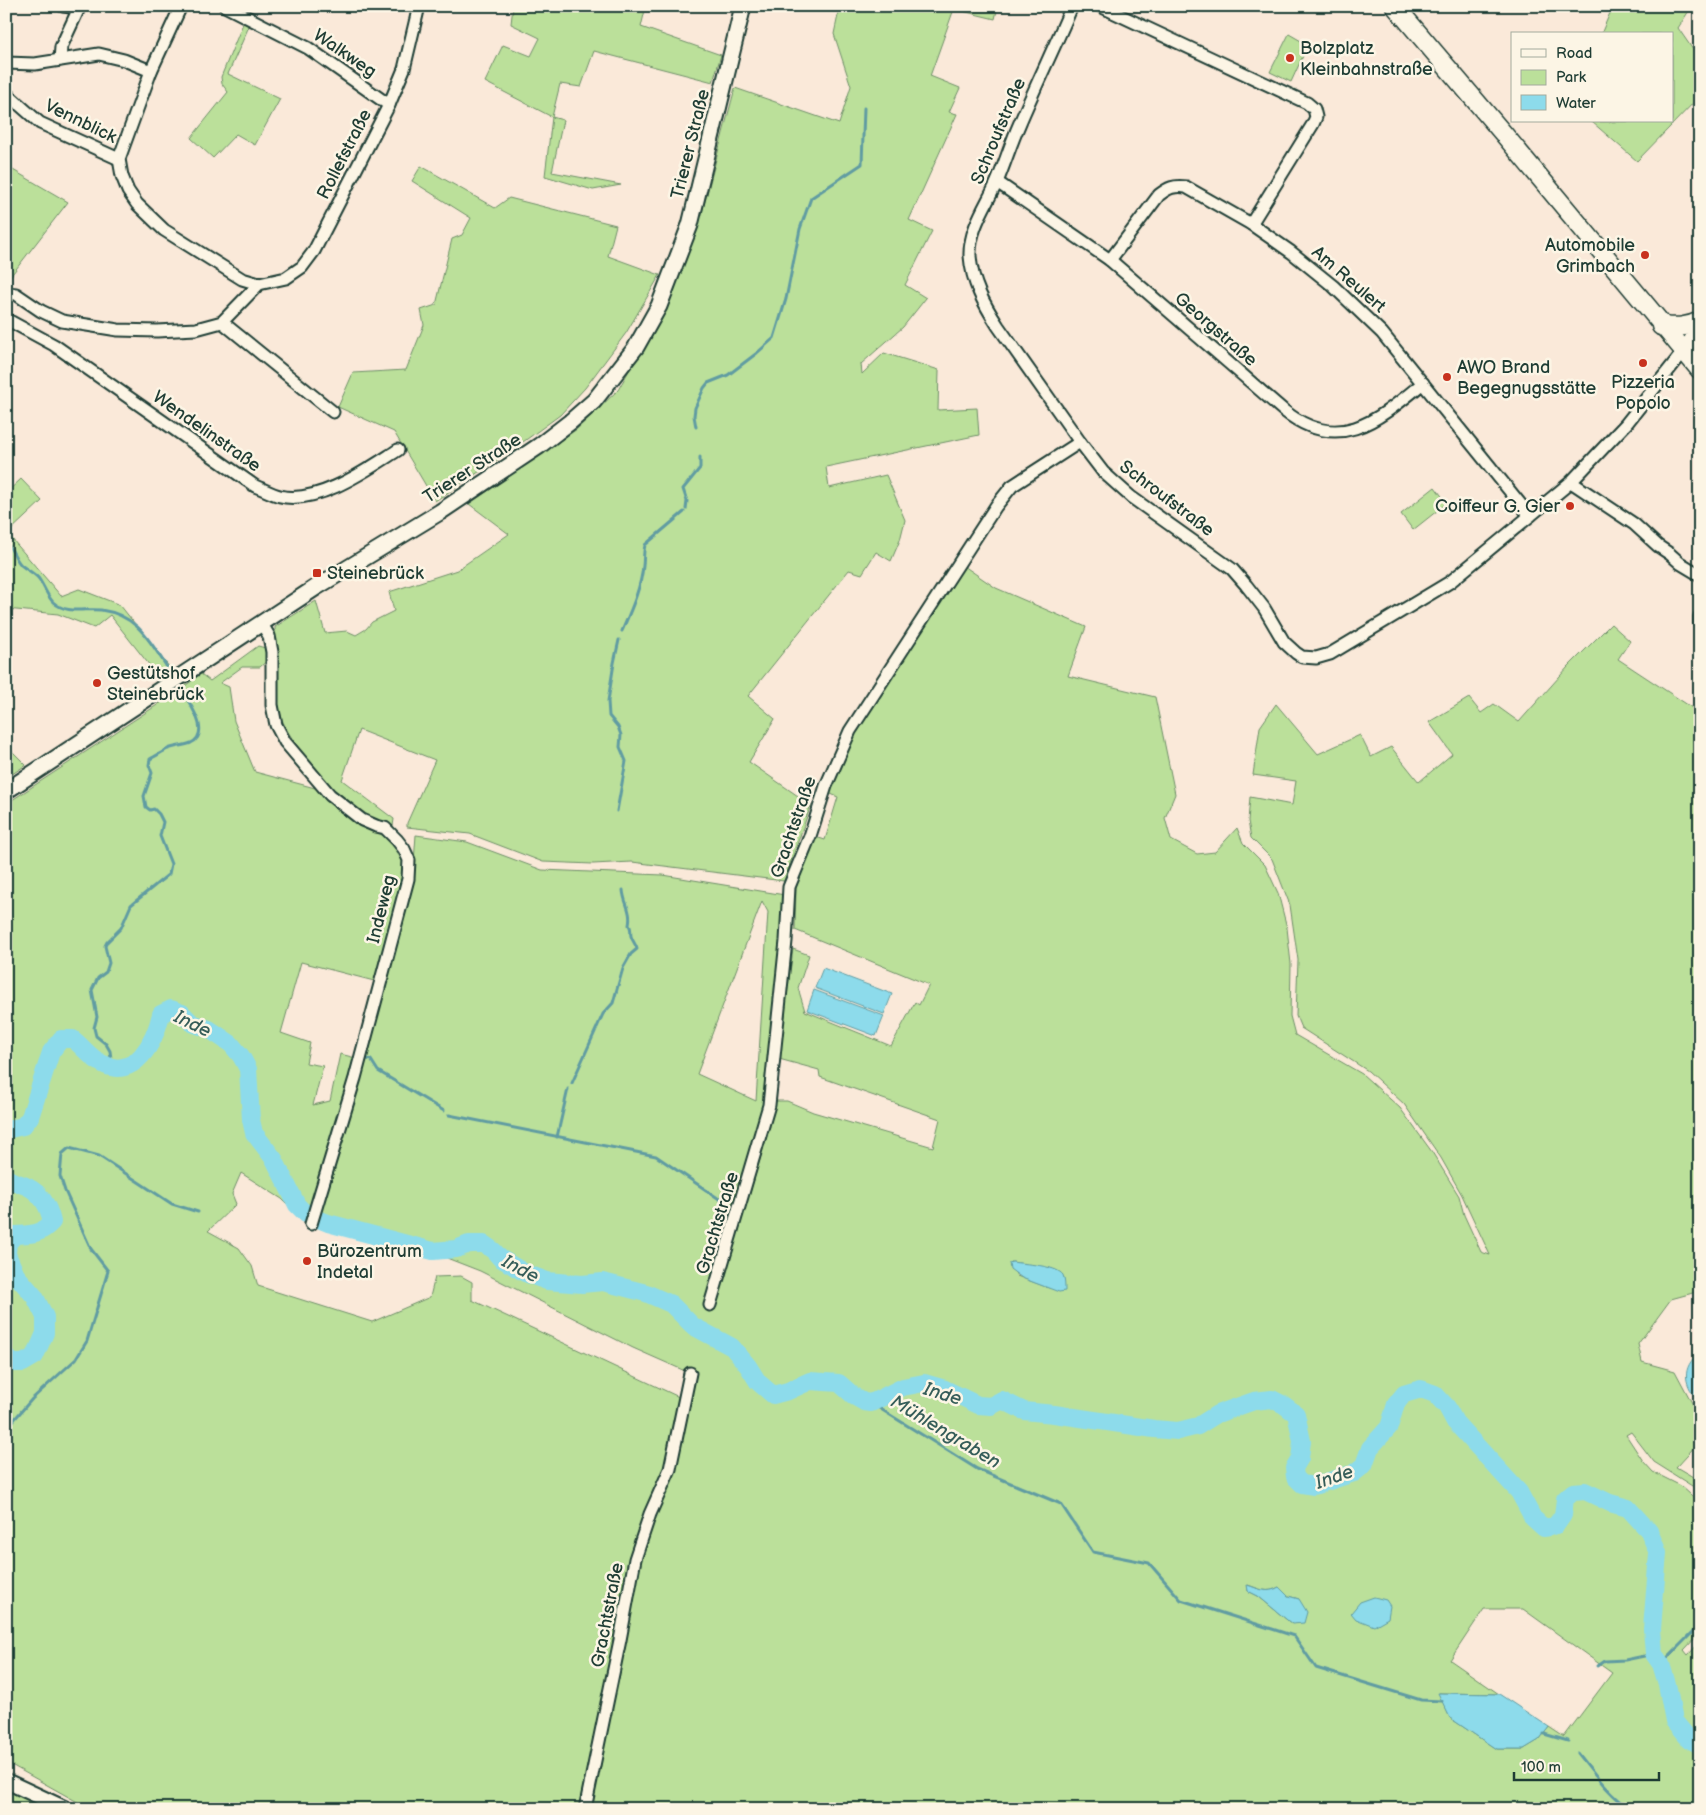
<svg xmlns="http://www.w3.org/2000/svg" width="1706" height="1815" viewBox="0 0 1706 1815" font-family="'Balsamiq Sans',sans-serif">
	<style>
		.green { fill: #bbe09a; stroke: #6d8e67; fill-rule: evenodd }
		.water { fill: #8ddbeb; stroke: #619ca2 }
		.lines { fill: none; stroke-linecap: round; stroke-linejoin: round }
		.stream { stroke: #619ca2; stroke-width: 3 }
		.river { stroke: #8ddbeb; stroke-width: 18 }
		.minor-casing { stroke: #1f3d34; stroke-width: 15 }
		.tertiary-casing { stroke: #1f3d34; stroke-width: 18 }
		.secondary-casing { stroke: #1f3d34; stroke-width: 19 }
		.primary-casing { stroke: #1f3d34; stroke-width: 21 }
		.minor { stroke: #fcf5e5; stroke-width: 11 }
		.tertiary { stroke: #fcf5e5; stroke-width: 14 }
		.secondary { stroke: #fcf5e5; stroke-width: 15 }
		.primary { stroke: #fcf5e5; stroke-width: 18 }
		.poi-dot { fill: #c8321e; stroke: #fcf5e5; stroke-width: 2 }
		.labels { text-anchor: middle; stroke-width: 5; stroke-linejoin: round; paint-order: stroke }
		.poi-label { font-size: 18px; fill: #1f3d34; stroke: #fcf5e5; text-anchor: start }
		.street-label { font-size: 18px; fill: #1f3d34; stroke: #fcf5e5 }
		.water-label { font-size: 19px; font-style: italic; fill: #355d59; stroke: #fcf5e5 }
	</style>
	<rect width="100%" height="100%" fill="#fae9d9"/>
	<filter id="ink" filterUnits="userSpaceOnUse"><feTurbulence type="fractalNoise" baseFrequency=".02" numOctaves="2"/><feDisplacementMap in="SourceGraphic" scale="10" xChannelSelector="R" yChannelSelector="G"/><feConvolveMatrix kernelMatrix="1 2 1 2 8 2 1 2 1" color-interpolation-filters="sRGB"/></filter>
	<g filter="url(#ink)">
		<g class="green">
			<path d="M513,6H646L641,27L721,55L713,82L594,51L581,87L560,84L552,117L563,120L552,172L621,185L593,190L545,176L552,117L485,82L503,45L531,56L540,38L511,24Z"/>
			<path d="M840,6H998L995,19L954,9L930,76L960,88L949,112L957,114L909,220L932,231L905,285L926,298L903,327L861,364L862,374L884,353L939,370L938,410L977,408L979,435L826,467L829,488L886,475L905,520L900,540L891,561L876,552L862,574L849,570L748,696L775,719L749,762L811,805L784,881L632,862L593,864L543,862L470,834L407,827V823L435,760L359,730L342,780L394,819L393,826C383,824 372,823 363,819C345,811 290,741 283,722C273,693 276,658 275,627L316,601L325,633L347,631L356,635L366,629L372,622L394,611L389,592L457,570L509,534L469,504L577,429L618,390L672,295L700,220L735,88L839,124L851,86L834,34Z"/>
			<path d="M1613,6H1692L1678,28L1700,60V96L1637,161L1592,122L1672,121V34H1601Z"/>
			<path d="M244,21L250,24L228,74L280,99L255,145L236,134L213,158L191,138L228,92L222,84L221,77Z"/>
			<path d="M1289,34L1308,45L1291,82L1270,72Z"/>
			<path d="M6,166L68,202L6,282Z"/>
			<path d="M421,166L495,208L509,198L616,225L608,256L660,275L626,333L585,388L560,415L512,450L435,501L394,432L338,407L353,373L406,370L424,325L421,310L436,305L452,239L462,235L471,218L412,181Z"/>
			<path d="M21,479L42,501L9,532L6,529V493Z"/>
			<path d="M1435,487L1447,503L1413,530L1401,514Z"/>
			<path d="M6,532L61,596L79,589L120,605L170,668L158,676L110,615L94,628L58,614L6,609Z"/>
			<path d="M961,564L996,588L1086,627L1068,676L1155,697L1175,794L1165,818L1171,840L1197,854L1215,852L1237,828L1243,843L1265,865L1278,893L1287,928L1291,964L1290,1016L1295,1035L1362,1074L1400,1108L1432,1152L1459,1196L1464,1215L1481,1252L1490,1255L1462,1195L1441,1158L1404,1104L1368,1071L1301,1028L1296,1016L1298,960L1290,905L1272,859L1251,838L1248,821L1250,797L1292,805L1296,781L1253,775L1260,727L1276,704L1318,754L1360,735L1371,757L1391,747L1419,782L1452,754L1429,722L1469,698L1481,713L1494,704L1519,722L1568,667L1611,624L1630,641L1618,659L1700,713V1291L1671,1299L1638,1344L1642,1362L1675,1371L1700,1418V1441L1676,1467L1700,1481V1491L1654,1462L1631,1432L1626,1435L1643,1461L1653,1472L1681,1486L1700,1503V1633L1684,1650L1688,1655L1700,1642V1809H90L6,1762V804L174,694L201,674L210,681L258,646L269,649V659L260,667H242L220,683L229,687L234,721L255,772L315,788L333,807L389,839L404,859V882L374,981L301,962L281,1033L310,1043L306,1063L323,1066L313,1105L330,1101L340,1054L356,1058L414,862L416,835L467,842L542,870L663,875L785,895L766,1101H787L813,1112L933,1147L940,1119L820,1077L819,1070L779,1059L793,949L809,955L798,988L805,1011L891,1046L915,1002L919,1005L929,985L795,930L796,888L813,836L825,840L838,797L826,792L851,732ZM762,901L768,912L756,1101L697,1074ZM761,1123L770,1126L742,1219L722,1258ZM241,1173L282,1199L306,1223L424,1257L439,1255L480,1271L633,1348L685,1371L681,1398L472,1300V1282L461,1276L435,1277L430,1297L372,1322L258,1286L252,1266L239,1248L208,1231L236,1204L232,1194ZM1012,1262L1049,1268L1058,1271L1049,1288L1017,1276L1009,1263ZM1248,1585C1260,1589 1267,1594 1279,1587L1288,1596L1299,1599L1292,1624L1258,1596L1248,1591ZM1484,1609H1523L1612,1673L1564,1737L1549,1727L1539,1740L1524,1749H1496L1450,1718L1439,1693L1499,1694L1450,1660Z"/>
			<path d="M6,745L26,765L6,778Z"/>
			<path d="M6,1786L53,1809H6Z"/>
		</g>
		<g class="water">
			<path d="M823,968L892,994L884,1014L815,988Z"/>
			<path d="M814,990L884,1016L876,1036L807,1010Z"/>
			<path d="M1012,1262C1024,1264 1056,1265 1063,1275C1065,1280 1065,1286 1065,1291L1059,1292L1022,1278L1010,1269L1009,1263Z"/>
			<path d="M1700,1353V1401C1684,1387 1680,1367 1700,1353Z"/>
			<path d="M1247,1585C1260,1589 1267,1594 1279,1587L1288,1596L1299,1599L1307,1612L1304,1623L1292,1624L1258,1596L1248,1591Z"/>
			<path d="M1374,1597L1386,1600L1390,1606L1388,1618L1374,1626L1356,1619L1351,1613L1360,1602Z"/>
			<path d="M1438,1693L1499,1694L1549,1727L1539,1740L1524,1749H1496L1450,1718Z"/>
		</g>
		<g class="lines">
			<g class="stream">
				<path d="M696,427L694,416L695,408L704,388L708,383L728,375L757,353L774,338L786,299L800,229L811,198L862,164L864,108"/>
				<path d="M686,509L687,501L683,489L700,468V457"/>
				<path d="M6,543C13,549 15,559 21,565C27,570 34,573 39,579C44,586 47,596 53,602C67,615 85,608 101,610C137,615 149,640 167,667"/>
				<path d="M622,631C631,610 641,588 643,566C644,558 643,553 645,545L684,512"/>
				<path d="M617,811L626,761L620,747L621,735L618,727L609,716L608,701L614,663L619,640"/>
				<path d="M364,1058L371,1060L378,1071L444,1111"/>
				<path d="M112,1066L110,1051L106,1044L96,1036L94,1028L97,1017L92,990L98,978L106,972L109,963L105,946L107,942L121,928L131,905L169,874L171,864L160,836L163,822L159,814L154,809L150,810L146,807L144,796L152,773L149,765L150,759C156,756 162,752 168,749C175,746 184,746 191,743C210,734 193,709 186,697"/>
				<path d="M572,1083L603,1014L613,1003L623,968L631,954L637,949C636,944 632,941 631,936C630,931 632,929 629,925C632,910 624,904 623,890"/>
				<path d="M449,1115L656,1156L731,1207"/>
				<path d="M557,1137L568,1089"/>
				<path d="M871,1403L977,1469L1061,1504L1093,1552L1149,1563L1181,1600L1294,1636L1316,1668L1421,1700L1442,1701"/>
				<path d="M6,1429L32,1399L76,1359L87,1341L108,1271L91,1249L65,1191L60,1176L62,1154L69,1148L99,1156L172,1204L198,1212"/>
				<path d="M1661,1664L1700,1625"/>
				<path d="M1598,1666L1605,1661L1625,1660L1654,1654"/>
				<path d="M1544,1734L1568,1741"/>
				<path d="M1578,1753C1594,1773 1610,1796 1631,1809"/>
			</g>
			<g class="river">
				<path d="M6,1130L23,1126L30,1117L51,1052L61,1039H73C83,1047 90,1057 101,1063C135,1082 155,1041 161,1014L171,1009L182,1013L192,1023L209,1029L231,1044L241,1056L248,1069L251,1120L254,1133L274,1159L297,1205L306,1214L328,1223L433,1251L456,1249L469,1244H484L494,1251L500,1258L525,1273L547,1281L582,1284L603,1282L646,1293L671,1304L693,1326L732,1347L748,1366L758,1382L773,1395L788,1391L810,1381L839,1383L855,1397L864,1402L871,1403L903,1387L924,1383L945,1389L978,1405L991,1406L1002,1400L1024,1411L1054,1414L1154,1429L1178,1431L1198,1426L1217,1414L1254,1401L1272,1399L1284,1405L1296,1414L1302,1441L1300,1458L1294,1468L1295,1477L1302,1484L1314,1486L1354,1473L1364,1465L1370,1448L1389,1427L1396,1404L1404,1394L1421,1389L1435,1394L1447,1407L1455,1422L1519,1492L1533,1518L1544,1528L1556,1525L1563,1515L1565,1499L1573,1492L1585,1491L1610,1503L1628,1508L1649,1531L1658,1553L1652,1629L1654,1654L1661,1664L1667,1684L1674,1721L1689,1739L1700,1745"/>
				<path d="M6,1177C13,1183 20,1183 28,1187C42,1194 49,1208 52,1222C40,1235 32,1234 15,1235L8,1243L7,1254L16,1275L35,1297L45,1317V1333L35,1356L23,1363H13L6,1356"/>
			</g>
			<defs>
				<g id="minor">
					<path d="M63,6L79,8"/>
					<path d="M181,6L151,71L119,159L122,176L128,191L137,204L164,230L242,279L259,284L286,278L302,267L314,251L389,105L404,69L419,6"/>
					<path d="M225,6L308,48L389,105"/>
					<path d="M1072,6C1055,46 1036,85 1019,125C1011,143 1005,163 997,182C986,206 969,229 970,256C972,283 984,304 998,326L1080,442L1103,472L1131,497L1232,569L1246,585L1264,608L1284,642L1296,653L1302,657L1316,658L1330,654L1450,582L1571,482L1626,424L1683,352"/>
					<path d="M1100,6L1307,103L1314,109L1316,117L1313,124L1251,224"/>
					<path d="M60,60L61,47L80,6"/>
					<path d="M6,63L35,64L99,54L124,60L151,71"/>
					<path d="M6,93L40,123L119,159"/>
					<path d="M997,182L1110,260L1283,410C1339,455 1378,420 1423,383"/>
					<path d="M1110,260L1159,195C1168,188 1174,185 1186,187L1251,224L1291,252L1333,286L1382,333L1530,516"/>
					<path d="M6,293L16,294L41,311L62,321L118,330L157,331L196,329L222,322L259,284"/>
					<path d="M6,319L54,345L255,486C263,489 272,494 280,496C318,505 368,469 398,450"/>
					<path d="M222,322L333,412"/>
					<path d="M1571,482L1634,524L1658,546L1670,554L1680,563L1700,575"/>
					<path d="M1700,616V624"/>
					<path d="M262,624L269,636L272,652V705L276,725L285,742L330,795L362,820L376,826L385,828L397,840L404,849L409,860L408,879L355,1078L311,1224"/>
					<path d="M710,1305L769,1105L786,941L789,887L810,836L826,786L850,731L996,506L1012,486L1080,442"/>
					<path d="M585,1809L620,1640L635,1559L650,1514L670,1469L690,1373"/>
				</g>
				<g id="tertiary">
					<path d="M1683,352L1700,327"/>
					<path d="M6,1781L66,1809"/>
				</g>
				<path id="secondary" d="M6,791L315,588L440,512L539,446L570,422L594,401L636,347L659,306L690,225L743,6"/>
				<g id="primary">
					<path d="M1395,6L1502,132L1700,370"/>
					<path d="M1661,326C1676,327 1686,328 1700,321"/>
				</g>
			</defs>
			<use href="#minor" class="minor-casing"/>
			<use href="#tertiary" class="tertiary-casing"/>
			<use href="#secondary" class="secondary-casing"/>
			<use href="#primary" class="primary-casing"/>
			<use href="#minor" class="minor"/>
			<use href="#tertiary" class="tertiary"/>
			<use href="#secondary" class="secondary"/>
			<use href="#primary" class="primary"/>
		</g>
	</g>
	<g class="poi-dot">
		<circle cx="1290" cy="58" r="5"/>
		<circle cx="1645" cy="255" r="5"/>
		<circle cx="1643" cy="363" r="5"/>
		<circle cx="1447" cy="377" r="5"/>
		<circle cx="1570" cy="506" r="5"/>
		<rect x="312" y="568" width="10" height="10" rx="2.5"/>
		<circle cx="97" cy="683" r="5"/>
		<circle cx="307" cy="1261" r="5"/>
	</g>
	<g class="labels">
		<g class="poi-label">
			<text x="1300" y="54">Bolzplatz<tspan x="1300" dy="21">Kleinbahnstraße</tspan></text>
			<text x="1635" y="251" text-anchor="end">Automobile<tspan x="1635" dy="21">Grimbach</tspan></text>
			<text x="1457" y="373">AWO Brand<tspan x="1457" dy="21">Begegnugsstätte</tspan></text>
			<text x="1643" y="388" text-anchor="middle">Pizzeria<tspan x="1643" dy="21">Popolo</tspan></text>
			<text x="1560" y="512" text-anchor="end">Coiffeur G. Gier</text>
			<text x="327" y="579">Steinebrück</text>
			<text x="107" y="679">Gestütshof<tspan x="107" dy="21">Steinebrück</tspan></text>
			<text x="317" y="1257">Bürozentrum<tspan x="317" dy="21">Indetal</tspan></text>
		</g>
		<g class="street-label">
			<text transform="translate(345 53) rotate(34)" y="6">Walkweg</text>
			<text transform="translate(81 121) rotate(26)" y="6">Vennblick</text>
			<text transform="translate(998 131) rotate(-67)" y="6">Schroufstraße</text>
			<text transform="translate(690 144) rotate(-76)" y="6">Trierer Straße</text>
			<text transform="translate(344 154) rotate(-63)" y="6">Rollefstraße</text>
			<text transform="translate(1349 279) rotate(41)" y="6">Am Reulert</text>
			<text transform="translate(1216 329) rotate(41)" y="6">Georgstraße</text>
			<text transform="translate(207 431) rotate(35)" y="6">Wendelinstraße</text>
			<text transform="translate(472 468) rotate(-33)" y="6">Trierer Straße</text>
			<text transform="translate(1167 498) rotate(37)" y="6">Schroufstraße</text>
			<text transform="translate(793 827) rotate(-71)" y="6">Grachtstraße</text>
			<text transform="translate(381 909) rotate(-76)" y="6">Indeweg</text>
			<text transform="translate(717 1223) rotate(-73)" y="6">Grachtstraße</text>
			<text transform="translate(607 1615) rotate(-79)" y="6">Grachtstraße</text>
		</g>
		<g class="water-label">
			<text transform="translate(193 1023) rotate(26)" y="7">Inde</text>
			<text transform="translate(521 1268) rotate(28)" y="7">Inde</text>
			<text transform="translate(943 1393) rotate(17)" y="7">Inde</text>
			<text transform="translate(946 1431) rotate(31)" y="7">Mühlengraben</text>
			<text transform="translate(1334 1476) rotate(-19)" y="7">Inde</text>
		</g>
	</g>
	<rect width="1706" height="1815" fill="none" stroke="#fcf5e5" stroke-width="25"/>
	<rect x="12" y="12" width="1681" height="1790" fill="none" stroke="#1f3d34" stroke-width="2" filter="url(#ink)"/>
	<rect x="1511" y="32" width="162" height="90" fill="#fcf5e5" stroke="#a4ab9e"/>
	<rect x="1521" y="49" width="25" height="8" fill="#fcf5e5" stroke="#a4ab9e"/>
	<text x="1556" y="58" font-size="15" fill="#1f3d34">Road</text>
	<rect x="1521" y="70" width="25" height="15" fill="#bbe09a" stroke="#a4ab9e"/>
	<text x="1556" y="82" font-size="15" fill="#1f3d34">Park</text>
	<rect x="1521" y="95" width="25" height="15" fill="#8ddbeb" stroke="#a4ab9e"/>
	<text x="1556" y="108" font-size="15" fill="#1f3d34">Water</text>
	<path d="M1514 1772v8h145v-8" fill="none" stroke="#1f3d34" stroke-width="2.5"/>
	<text x="1521" y="1772" font-size="15" fill="#1f3d34" stroke="#fcf5e5" stroke-width="4" paint-order="stroke">100 m</text>
</svg>
